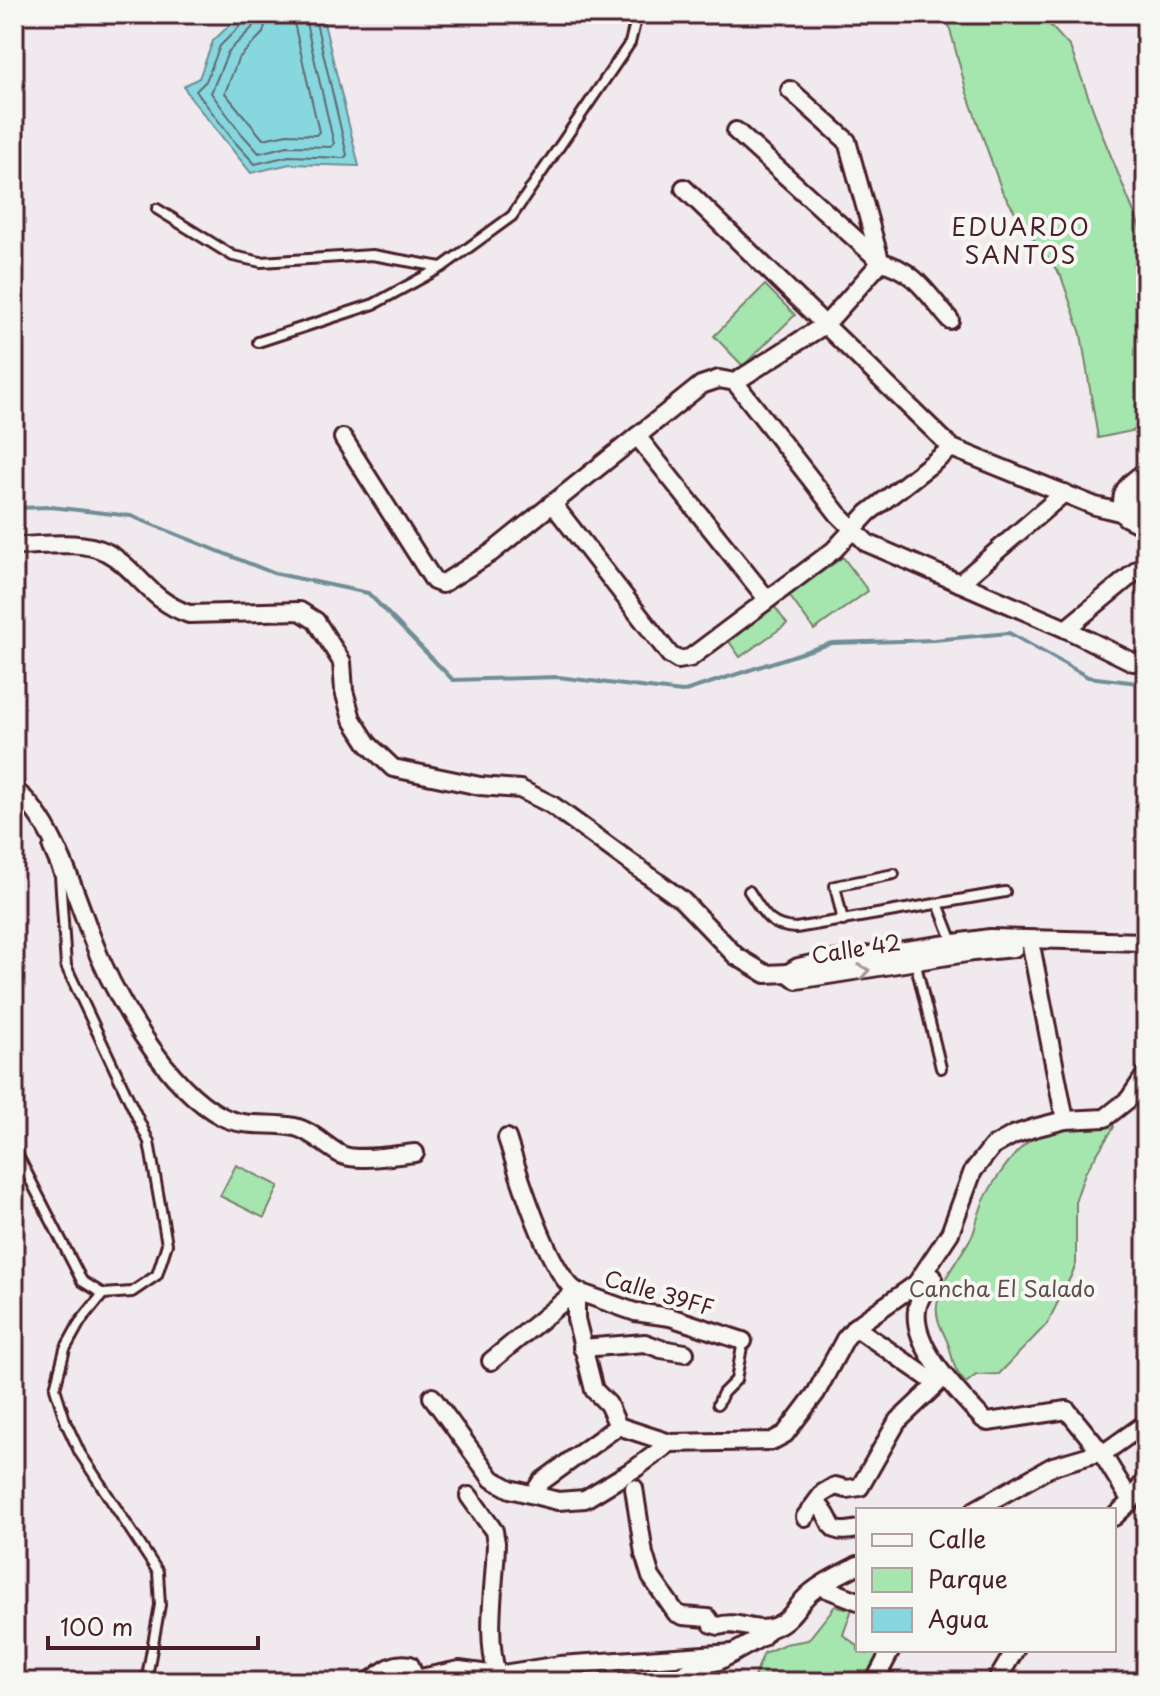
<svg xmlns="http://www.w3.org/2000/svg" width="1160" height="1696" viewBox="0 0 1160 1696" font-family="'Playpen Sans',sans-serif">
	<style>
		.green { fill: #a5e5ae; stroke: #78826c; stroke-width: 2 }
		.water { fill: #87d8de; stroke: #6f8e96; stroke-width: 2 }
		.lines { fill: none; stroke-linecap: round; stroke-linejoin: round }
		.shore { stroke: #626973; stroke-width: 2 }
		.stream { stroke: #6f8e96; stroke-width: 4 }
		.lane-casing { stroke: #4a1f2b; stroke-width: 14 }
		.street-casing { stroke: #4a1f2b; stroke-width: 22 }
		.secondary-casing { stroke: #4a1f2b; stroke-width: 30 }
		.lane { stroke: #f6f6f2; stroke-width: 8 }
		.street { stroke: #f6f6f2; stroke-width: 16 }
		.secondary { stroke: #f6f6f2; stroke-width: 24 }
		.oneway { stroke: #a99598 }
		.labels { text-anchor: middle; stroke-width: 8; stroke-linejoin: round; paint-order: stroke }
		.street-label { font-size: 22px; fill: #4a1f2b; stroke: #f6f6f2 }
		.park-label { font-size: 22px; fill: #61504c; stroke: #f6f6f2 }
		.neighbourhood-label { font-size: 24px; letter-spacing: 2px; fill: #4a1f2b; stroke: #f6f6f2 }
	</style>
	<rect width="100%" height="100%" fill="#f0e9ee"/>
	<filter id="ink" filterUnits="userSpaceOnUse"><feTurbulence type="fractalNoise" baseFrequency=".0125" numOctaves="2"/><feDisplacementMap in="SourceGraphic" scale="16" xChannelSelector="R" yChannelSelector="G"/><feConvolveMatrix kernelMatrix="1 2 1 2 8 2 1 2 1" color-interpolation-filters="sRGB"/></filter>
	<g filter="url(#ink)">
		<g class="green">
			<path d="M946,14H1040L1070,47L1104,139L1146,242V428L1098,438L1081,334L1061,276L1024,226L1002,191L967,93Z"/>
			<path d="M765,285L795,315L743,366L714,336Z"/>
			<path d="M843,557L868,591L814,630L789,595Z"/>
			<path d="M775,607L787,624L740,657L728,640Z"/>
			<path d="M1113,1125L1114,1127L1085,1173L1076,1199V1264L1071,1276L1047,1324L999,1374L976,1375L966,1383C953,1371 954,1362 949,1346C944,1332 935,1321 937,1305C940,1279 961,1257 973,1234C976,1226 977,1219 980,1211C986,1190 1012,1154 1029,1141C1044,1131 1095,1125 1113,1125Z"/>
			<path d="M236,1165L279,1186L264,1218L220,1196Z"/>
			<path d="M835,1606L852,1609L843,1635L858,1646V1650L868,1654L872,1650H881L885,1655L871,1682H752L764,1653L785,1644L808,1640Z"/>
		</g>
		<path class="water" d="M241,14L322,15L359,166L290,164L251,173L189,96L184,86L199,78L213,41Z"/>
		<g class="lines">
			<g class="shore">
				<path d="M246,14L244,22L220,46L206,81L196,91L233,140L255,164L289,156L344,158L347,155L314,14"/>
				<path d="M256,14L252,28L228,52L211,93L241,133L259,153L288,146L331,147L334,144L304,14"/>
				<path d="M268,14L263,33L238,59L225,93L263,139L287,134L316,135L319,132L292,14"/>
			</g>
			<path class="stream" d="M14,508L51,507L131,516L273,573L368,593L453,680L558,677L682,692L832,643L934,640L1009,633L1088,677L1146,684"/>
			<defs>
				<g id="lane">
					<path d="M157,209L233,256L261,262L372,255L441,267"/>
					<path d="M258,342L374,304L442,267L512,216L630,43L635,23L634,14"/>
					<path d="M749,891C763,912 768,927 796,928L1005,892"/>
					<path d="M939,906L953,942"/>
					<path d="M843,921L835,886L894,874"/>
					<path d="M915,961L941,1068"/>
					<path d="M14,1148L82,1281L103,1294L132,1292L157,1275L167,1244L149,1142L66,966L60,876L48,848"/>
					<path d="M103,1294L80,1322L65,1349L55,1388L66,1423L80,1453L158,1572L160,1605L146,1682"/>
					<path d="M718,1404L723,1393L736,1380L743,1341"/>
				</g>
				<g id="street">
					<path d="M790,90L847,141L880,260"/>
					<path d="M736,131L881,262C915,270 928,295 950,320"/>
					<path d="M684,188L952,448L1095,506L1128,514"/>
					<path d="M735,382L838,514L867,543L1066,629L1133,662L1146,661"/>
					<path d="M637,436L767,599"/>
					<path d="M343,438L434,581L442,584L491,553L701,385L719,379L735,382L826,324L881,262"/>
					<path d="M552,503L670,655L678,660L690,658L834,550L868,513L952,448"/>
					<path d="M14,546C42,546 80,539 106,552C138,569 148,600 189,614L300,611L316,621L342,662L344,691L352,719L368,744L393,768L480,786L520,789L552,805L682,900L736,956L766,974L788,973"/>
					<path d="M960,583L1064,493"/>
					<path d="M1066,629L1146,563"/>
					<path d="M14,790C50,814 75,892 90,933C111,991 166,1088 223,1117C245,1128 272,1122 295,1127C312,1131 326,1147 342,1155C358,1162 396,1155 415,1153"/>
					<path d="M1030,940L1065,1120"/>
					<path d="M788,973L798,967L821,962L990,938L1146,942"/>
					<path d="M788,973L797,980L973,952L1014,948"/>
					<path d="M507,1138C518,1173 548,1271 576,1291V1319L594,1390L608,1404L618,1426L670,1443"/>
					<path d="M933,1277C927,1287 918,1298 917,1310C912,1348 959,1393 983,1419L988,1422L1067,1410L1101,1452L1131,1501"/>
					<path d="M582,1348L645,1343L661,1349L685,1353"/>
					<path d="M491,1361L576,1291L635,1312L670,1317L743,1341"/>
					<path d="M432,1397L492,1479L510,1489L558,1501L585,1499L636,1468L670,1443L772,1441L785,1434L816,1393L845,1339L855,1327L916,1284L950,1233L973,1171L992,1147L1013,1135L1034,1128L1065,1120L1105,1118L1129,1099L1146,1074"/>
					<path d="M634,1488L644,1554L651,1577L676,1613L683,1616L708,1618L712,1624L719,1626C737,1619 757,1635 776,1626C789,1620 795,1610 803,1600C816,1585 841,1574 858,1565"/>
					<path d="M533,1494L541,1482L618,1426"/>
					<path d="M469,1496L494,1531L496,1543C495,1586 485,1633 497,1675"/>
					<path d="M816,1503C837,1519 822,1537 858,1529"/>
					<path d="M975,1510L1053,1466L1108,1450L1146,1423"/>
					<path d="M805,1517L823,1493L835,1486L847,1489L860,1487L897,1422L937,1384L855,1327"/>
					<path d="M1114,1517L1131,1501L1146,1479"/>
					<path d="M822,1587L858,1601"/>
					<path d="M369,1682C383,1672 393,1661 410,1665L414,1676L420,1678L459,1670L497,1675L560,1665L733,1653"/>
					<path d="M668,1682L699,1666L719,1661L762,1637L769,1629"/>
					<path d="M874,1682L891,1650"/>
					<path d="M996,1682L1015,1650"/>
				</g>
				<path id="secondary" d="M1146,476C1130,487 1122,494 1128,514L1146,523"/>
			</defs>
			<use href="#lane" class="lane-casing"/>
			<use href="#street" class="street-casing"/>
			<use href="#secondary" class="secondary-casing"/>
			<use href="#lane" class="lane"/>
			<use href="#street" class="street"/>
			<use href="#secondary" class="secondary"/>
		</g>
		<defs><path id="oneway-chevron" d="M-2-3.5L2.5 0L-2 3.5" fill="none" stroke-width="1.6" stroke-linecap="round" stroke-linejoin="round" transform="scale(2)"/></defs>
		<use class="oneway" href="#oneway-chevron" transform="translate(864 971) rotate(-9)"/>
	</g>
	<g class="labels">
		<g class="street-label">
			<text transform="translate(856 949) rotate(-9)" y="8">Calle 42</text>
			<text transform="translate(659 1293) rotate(16)" y="8">Calle 39FF</text>
		</g>
		<g class="park-label">
			<text x="1002" y="1297">Cancha El Salado</text>
		</g>
		<g class="neighbourhood-label">
			<text x="1021" y="236">EDUARDO<tspan x="1021" dy="28">SANTOS</tspan></text>
		</g>
	</g>
	<rect width="1160" height="1696" fill="none" stroke="#f6f6f2" stroke-width="48"/>
	<rect x="24" y="24" width="1112" height="1648" fill="none" stroke="#4a1f2b" stroke-width="3" filter="url(#ink)"/>
	<rect x="856" y="1508" width="260" height="144" fill="#f6f6f2" stroke="#b1a0a2" stroke-width="2"/>
	<rect x="872" y="1534" width="40" height="12" fill="#f6f6f2" stroke="#b1a0a2" stroke-width="2"/>
	<text x="928" y="1548" font-size="24" fill="#4a1f2b">Calle</text>
	<rect x="872" y="1568" width="40" height="24" fill="#a5e5ae" stroke="#b1a0a2" stroke-width="2"/>
	<text x="928" y="1588" font-size="24" fill="#4a1f2b">Parque</text>
	<rect x="872" y="1608" width="40" height="24" fill="#87d8de" stroke="#b1a0a2" stroke-width="2"/>
	<text x="928" y="1628" font-size="24" fill="#4a1f2b">Agua</text>
	<path d="M48 1636v12h210v-12" fill="none" stroke="#4a1f2b" stroke-width="4"/>
	<text x="60" y="1636" font-size="24" fill="#4a1f2b" stroke="#f6f6f2" stroke-width="6" paint-order="stroke">100 m</text>
</svg>
